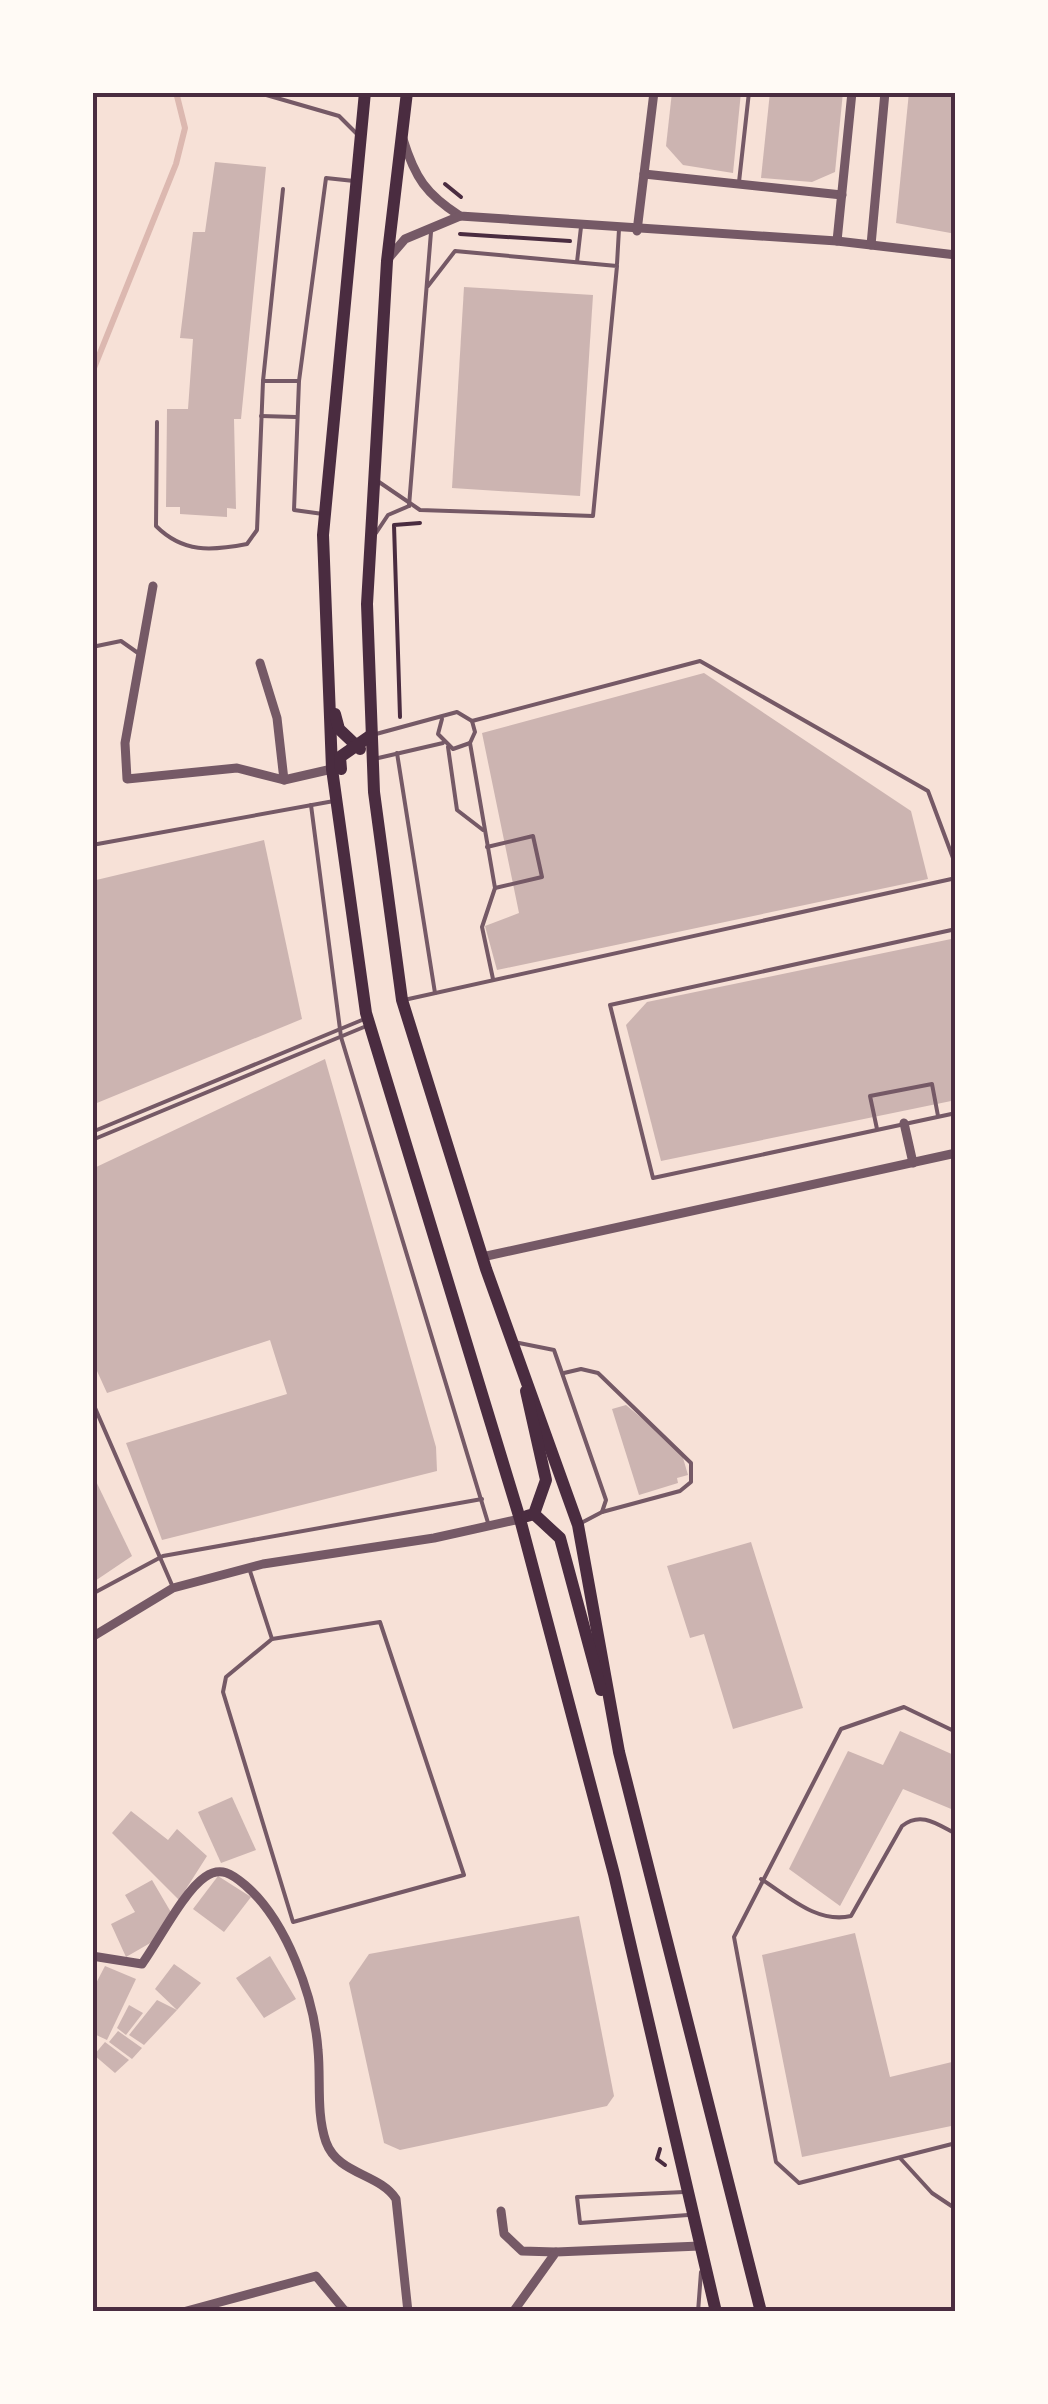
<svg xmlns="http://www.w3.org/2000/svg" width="1048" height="2404" viewBox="0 0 1048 2404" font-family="Karla,sans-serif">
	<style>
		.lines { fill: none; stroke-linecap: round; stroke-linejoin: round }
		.stream { stroke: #dcb8b0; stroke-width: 6 }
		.building { fill: #ccb4b1 }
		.path { stroke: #4a2c40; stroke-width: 4 }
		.service { stroke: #755966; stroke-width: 4 }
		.minor { stroke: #755966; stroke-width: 9 }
		.primary { stroke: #4a2c40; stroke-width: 12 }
		.neatline { fill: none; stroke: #4a2c40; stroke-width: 4 }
	</style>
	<rect width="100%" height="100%" fill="#f7e1d7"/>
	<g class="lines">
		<path class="stream" d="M92,373L176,164L185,128L176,92"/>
	</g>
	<g class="building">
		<path d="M672,92H741L733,173L683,165L666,146Z"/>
		<path d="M770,92H843L835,172L812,182L761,178Z"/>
		<path d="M909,92H956V234L896,223Z"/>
		<path d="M215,162L266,167L241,419H234L236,509L227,508V517L180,514V507H166L167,409H188L193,339L180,338L193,232H205Z"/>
		<path d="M464,287L593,295L580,496L452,488Z"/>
		<path d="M704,673L911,811L928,879L497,970L485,926L519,913L482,733Z"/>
		<path d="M264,840L302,1019L92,1105V881Z"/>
		<path d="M956,938V1100L661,1161L626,1025L647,1002Z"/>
		<path d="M325,1059L436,1447L437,1471L162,1540L126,1443L287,1394L270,1340L107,1393L92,1360V1169Z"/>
		<path d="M626,1405L681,1451L688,1475L677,1478L678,1483L639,1495L612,1409Z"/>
		<path d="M92,1473L132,1556L92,1583Z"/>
		<path d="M751,1542L803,1708L733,1729L704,1634L690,1638L667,1566Z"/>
		<path d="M900,1731L956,1756V1811L903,1789L840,1906L789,1869L848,1751L883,1765Z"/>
		<path d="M232,1797L256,1850L221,1863L198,1812Z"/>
		<path d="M131,1811L168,1840L177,1829L207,1856L179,1900L112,1833Z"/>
		<path d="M218,1876L251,1897L224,1932L193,1909Z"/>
		<path d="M152,1880L172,1914L152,1942L126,1957L111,1924L135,1912L125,1895Z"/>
		<path d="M579,1916L614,2096L607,2106L400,2150L384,2143L349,1983L369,1954Z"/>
		<path d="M855,1933L890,2077L956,2061V2125L802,2157L762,1955Z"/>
		<path d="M270,1956L296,1999L264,2018L236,1978Z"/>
		<path d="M174,1964L201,1983L177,2010L155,1989Z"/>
		<path d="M105,1966L136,1979L107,2040L92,2033V1991Z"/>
		<path d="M157,2000L177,2010L144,2045L129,2035Z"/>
		<path d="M129,2005L143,2013L126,2035L117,2028Z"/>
		<path d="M118,2031L142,2048L132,2059L109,2042Z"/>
		<path d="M105,2042L129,2060L115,2073L94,2055Z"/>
	</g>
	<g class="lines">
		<g class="path">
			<path d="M445,184L461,197"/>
			<path d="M460,234L570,241"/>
			<path d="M400,717L394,525L420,523"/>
			<path d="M660,2149L657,2159L665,2165"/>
		</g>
		<g class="service">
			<path d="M232,92H256L339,116L357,134"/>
			<path d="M739,182L749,92"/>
			<path d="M577,262L581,227"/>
			<path d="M617,264L619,229"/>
			<path d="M263,381H298"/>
			<path d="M261,416L296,417"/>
			<path d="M157,422L156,526C183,553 211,551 247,544L257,530L263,381L283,189"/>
			<path d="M379,482L420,510L593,516L617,266L455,251L428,286"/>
			<path d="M409,506L431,232"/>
			<path d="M323,514L294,510L299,381L326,178L354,181"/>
			<path d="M376,533L388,515L409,506"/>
			<path d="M92,647L121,641L138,653"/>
			<path d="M442,719L438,734L453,749L470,743"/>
			<path d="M472,721L475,732L470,743L495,888L482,927L493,979"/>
			<path d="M376,734L457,712L472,721L700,661L928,791L956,866"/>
			<path d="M448,747L457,810L483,830"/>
			<path d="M397,753L435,993"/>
			<path d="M374,759L443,743"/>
			<path d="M311,805L341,1037L489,1526"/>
			<path d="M92,845L334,801"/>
			<path d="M487,847L533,836L542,877L495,888"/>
			<path d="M956,929L610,1005L653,1178L956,1113"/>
			<path d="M404,1000L956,878"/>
			<path d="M877,1129L870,1096L932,1084L938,1116"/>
			<path d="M92,1132L362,1020"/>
			<path d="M92,1140L364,1027"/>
			<path d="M514,1342L554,1350L606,1500L602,1512L583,1522"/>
			<path d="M564,1373L581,1369L598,1373L691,1463V1482L680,1491L602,1512"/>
			<path d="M92,1401L172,1585"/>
			<path d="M249,1568L272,1639"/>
			<path d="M92,1594L163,1556L482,1499"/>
			<path d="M380,1622L464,1875L293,1922L223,1692L226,1677L272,1639Z"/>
			<path d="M956,1732L904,1707L841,1729L734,1937L776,2162L799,2183L956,2143"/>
			<path d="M761,1879C788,1896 817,1924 851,1916L902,1826C921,1811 937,1824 956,1834"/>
			<path d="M900,2158L932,2193L956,2209"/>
			<path d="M684,2192L577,2197L580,2223L688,2215"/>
			<path d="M698,2312L701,2272"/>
		</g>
		<g class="minor">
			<path d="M403,139C415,178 426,194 460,216L837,241L956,255"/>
			<path d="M644,174L842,195"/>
			<path d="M637,231L654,92"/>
			<path d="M837,241L852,92"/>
			<path d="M871,245L885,92"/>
			<path d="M387,260L405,239L460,216"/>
			<path d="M153,586L125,743L127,779L237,768L284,780L332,769"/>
			<path d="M260,663L277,718L284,780"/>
			<path d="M904,1123L913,1163"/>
			<path d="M482,1257L956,1153"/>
			<path d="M92,1637L173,1588L263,1564L434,1538L520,1519"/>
			<path d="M92,1956L142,1964C158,1942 184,1891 205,1877C221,1866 232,1874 245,1885C286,1920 314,1996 318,2050C321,2080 316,2113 326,2142C338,2175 379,2173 396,2199L408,2312"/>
			<path d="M501,2211L504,2234L522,2251L556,2252"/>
			<path d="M183,2312L316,2276L345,2311L353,2312"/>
			<path d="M513,2312L556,2252L700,2246"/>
		</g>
		<g class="primary">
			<path d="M365,92L323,535L332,769L366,1013L520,1519L614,1874L716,2312"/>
			<path d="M407,92L387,261L367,604L374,792L402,1000L486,1269L578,1525L619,1752L761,2312"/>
			<path d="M335,714L339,729L360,749"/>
			<path d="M341,769L340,757L370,736"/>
			<path d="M526,1391L546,1480L534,1514L527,1516"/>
			<path d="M534,1514L560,1538L601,1690"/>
		</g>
	</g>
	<rect width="1048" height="2404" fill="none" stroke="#fffaf5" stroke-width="190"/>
	<rect x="95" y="95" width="858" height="2214" class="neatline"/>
</svg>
